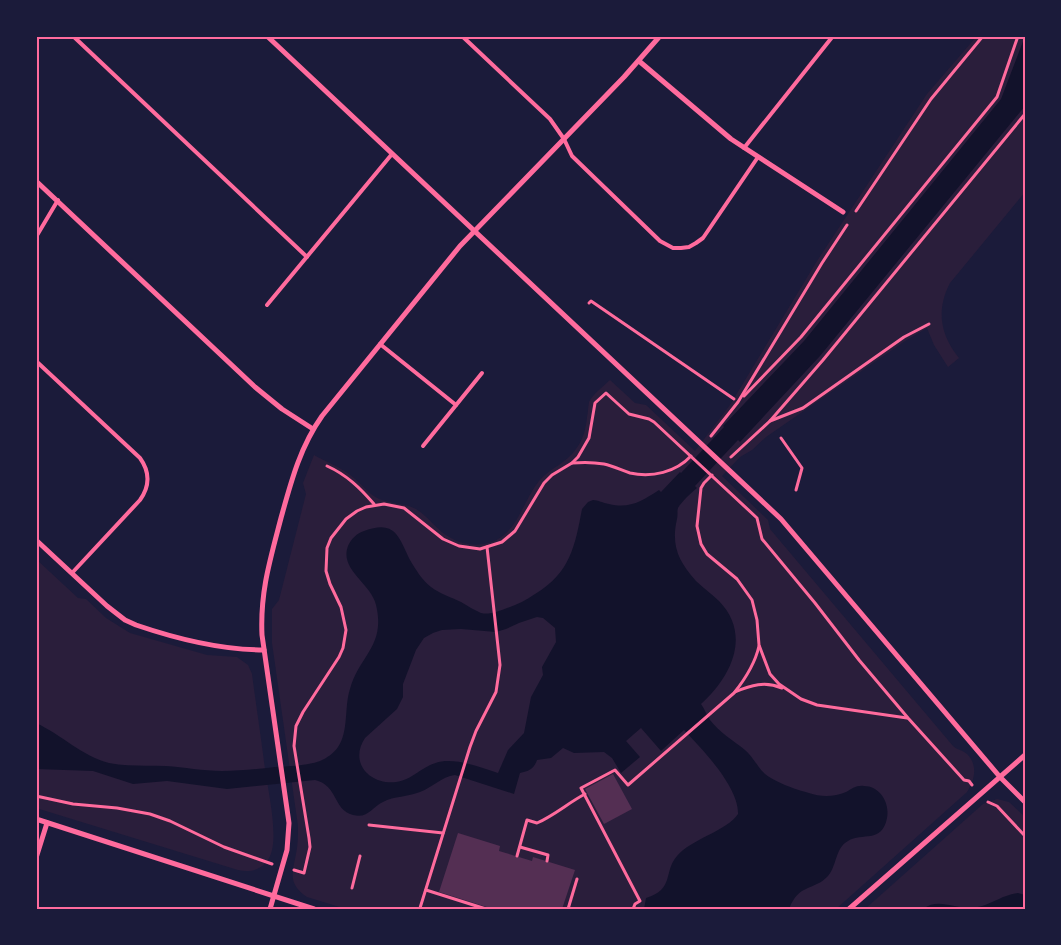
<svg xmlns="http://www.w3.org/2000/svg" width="1061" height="945" viewBox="0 0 1061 945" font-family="Literata,serif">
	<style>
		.green { fill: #2a1e3b }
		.water { fill: #12122b; fill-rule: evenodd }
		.building { fill: #542f53 }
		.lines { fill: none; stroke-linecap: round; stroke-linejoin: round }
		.path { stroke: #ff6b9d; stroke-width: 3 }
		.service { stroke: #ff6b9d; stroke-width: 4 }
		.minor { stroke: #ff6b9d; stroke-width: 5 }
		.neatline { fill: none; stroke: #ff6b9d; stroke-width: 2 }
	</style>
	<rect width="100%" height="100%" fill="#1b1b3a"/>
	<g class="green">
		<path d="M977,36H1025V192L950,283C936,310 940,335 959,358L948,367L934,345L927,328L905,341L766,437L752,450L740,457L722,476L768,520L770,529L953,746C957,750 963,750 967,754C978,765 975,780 967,792L836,909H346L307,897C288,884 292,874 296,854C298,845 298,835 298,826L272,643V609L279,600L306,494L303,483L314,455C326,462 338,466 350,475C360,482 368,494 379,499C391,504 404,503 416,509C429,517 437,531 451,538C461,544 473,546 484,544C517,539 521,503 539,481C550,468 567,463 576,449C583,440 586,429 587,417C588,413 588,407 589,402C593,394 604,386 610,380L635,403L646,405L695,451L730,405L817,261L927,94Z"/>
		<path d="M36,559L78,598L86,599L106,618L130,633L207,655L237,657L248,665L252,674C256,705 261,737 265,769C268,790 279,837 270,856C264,869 252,873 238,870L36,808Z"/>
		<path d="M997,799L1009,802L1025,817V909H865L983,804Z"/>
	</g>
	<g class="water">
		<path d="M1025,36V106L820,356L740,442L738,440L695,486L697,488C691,493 682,501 678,508C677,511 678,515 677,519C671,545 678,561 696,581C703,588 712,594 719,601C752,635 731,677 701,704C705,709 706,715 710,720C719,732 734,741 745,750C753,757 757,766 764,773C772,781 797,790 809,793C821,797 834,797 846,792C852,789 856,785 864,786C880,786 890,803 887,818C882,844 862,832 848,841C835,848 837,866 828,876C814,891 799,883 789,909H644L646,898C675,889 663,872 677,856C691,839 727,831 738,814C739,787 702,749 684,730L661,751L641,728L626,741L640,757L621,773L612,758L604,752L574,753L563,748L551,758L537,760C534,769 529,771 520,773L514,794L455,775C441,777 433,787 420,792C408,797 394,796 383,802C372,807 368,819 353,815C333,810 338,785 315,780L227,789L167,781L133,784L93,771L36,769V723C62,735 82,756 109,763C128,767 146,765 166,766C184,767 203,771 222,771C240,771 258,769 275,767C290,766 306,766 320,761C327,758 334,753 338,747C349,731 344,707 350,689C359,656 386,646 376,605C371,583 339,570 348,546C351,539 357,533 364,531C396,519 399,538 410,560C416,570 422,580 431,587C440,594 451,597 461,602C468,606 474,610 481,613C490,615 499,611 507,608C517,605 526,600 535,594C570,573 575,546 582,509L588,502L593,500C598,500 603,503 609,504C630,509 642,501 659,490L661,492L680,472L681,473L724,427L723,426L804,341L1001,99ZM537,617L543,618L555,628L556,642L542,667L543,675L531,697L524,733L508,750L498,773C482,768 463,760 445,761C423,763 414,780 396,782C369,785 349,762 365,738L397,709L403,697V684L416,650L424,638L433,633L442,630L461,629L496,632L506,629L519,623Z"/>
		<path d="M1018,893L1025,895V909H923C938,898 952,908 969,908C988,908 1000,895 1018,893Z"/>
	</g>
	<g class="building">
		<path d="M613,774L632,809L604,824L585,789Z"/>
		<path d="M458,833L500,846L499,851L532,861L533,857L575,870L562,909H493L439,892Z"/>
	</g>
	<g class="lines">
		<g class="path">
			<path d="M856,211L931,99L983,36"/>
			<path d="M589,303L591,301L734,399"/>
			<path d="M744,396L801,337L997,97L1018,36"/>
			<path d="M770,421L803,408L904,337L929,324"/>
			<path d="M711,436L738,402L822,263L847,225"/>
			<path d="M781,438L802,468L796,490"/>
			<path d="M731,457L770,421L823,360L1025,114"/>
			<path d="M572,463C583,462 593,462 604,464C613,466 621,470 630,473C652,478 676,472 691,456"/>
			<path d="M327,466C347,475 360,488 374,504"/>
			<path d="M712,475L704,483L701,488L697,526L701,544L707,554L737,579L752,600L757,620L759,645L770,674L779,684L801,699L817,705L907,718"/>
			<path d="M735,692C751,685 765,681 782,688"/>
			<path d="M36,796L73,804L117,808L150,814L170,821L224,847L272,864"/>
			<path d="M988,802L997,806L1025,836"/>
			<path d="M369,825L443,833"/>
			<path d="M520,847L548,855L547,861"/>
			<path d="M517,856L527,820L537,823C555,815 568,803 585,794"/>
			<path d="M294,870L304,873L310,847L309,838L294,746L296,726L303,712L339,657L343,648L346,630L341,607L330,584L326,571L327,548L331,538L346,519L357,511L366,507L384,504L404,508L443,539L459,546L480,549L502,542L515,531L544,483L552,475L572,463L578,457L589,438L595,403L606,393L629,414L649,419L654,422L757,518L762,539L815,603L859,660L908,718L964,780L969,781L972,785"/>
			<path d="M352,888L360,856"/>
			<path d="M426,890L486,909"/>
			<path d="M420,908L470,747L476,731L496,692L500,665L487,547"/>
			<path d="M568,909L577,879"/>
			<path d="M633,909L635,904L640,901L581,788L615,770L628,785L734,693C746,678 755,664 759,646"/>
		</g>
		<g class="service">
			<path d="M73,36L307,257"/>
			<path d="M462,36L550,119L564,139L572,156L660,241L673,248H681L689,247L696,243L703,238L758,157"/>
			<path d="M744,148L833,36"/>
			<path d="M36,237L58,200"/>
			<path d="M267,305L392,154"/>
			<path d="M380,344L456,405"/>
			<path d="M36,361L140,458C150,472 150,486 140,500L72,573"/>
			<path d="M423,446L482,373"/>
		</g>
		<g class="minor">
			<path d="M267,36L781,519L1000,777L1025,802"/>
			<path d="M639,61L731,139L843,212"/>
			<path d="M36,181L255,387L282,409L313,429"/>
			<path d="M36,540L107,606L125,620L136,625C177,639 220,650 264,650"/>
			<path d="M36,819L314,909"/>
			<path d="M36,858L47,823"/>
			<path d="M270,909L287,850L289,823L262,635C260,592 270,560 281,518C291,482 300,447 322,416L460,246L624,77L660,36"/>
			<path d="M849,909L1025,755"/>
		</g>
	</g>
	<rect width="1061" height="945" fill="none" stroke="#1b1b3a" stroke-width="75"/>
	<rect x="38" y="38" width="986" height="870" class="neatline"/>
</svg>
